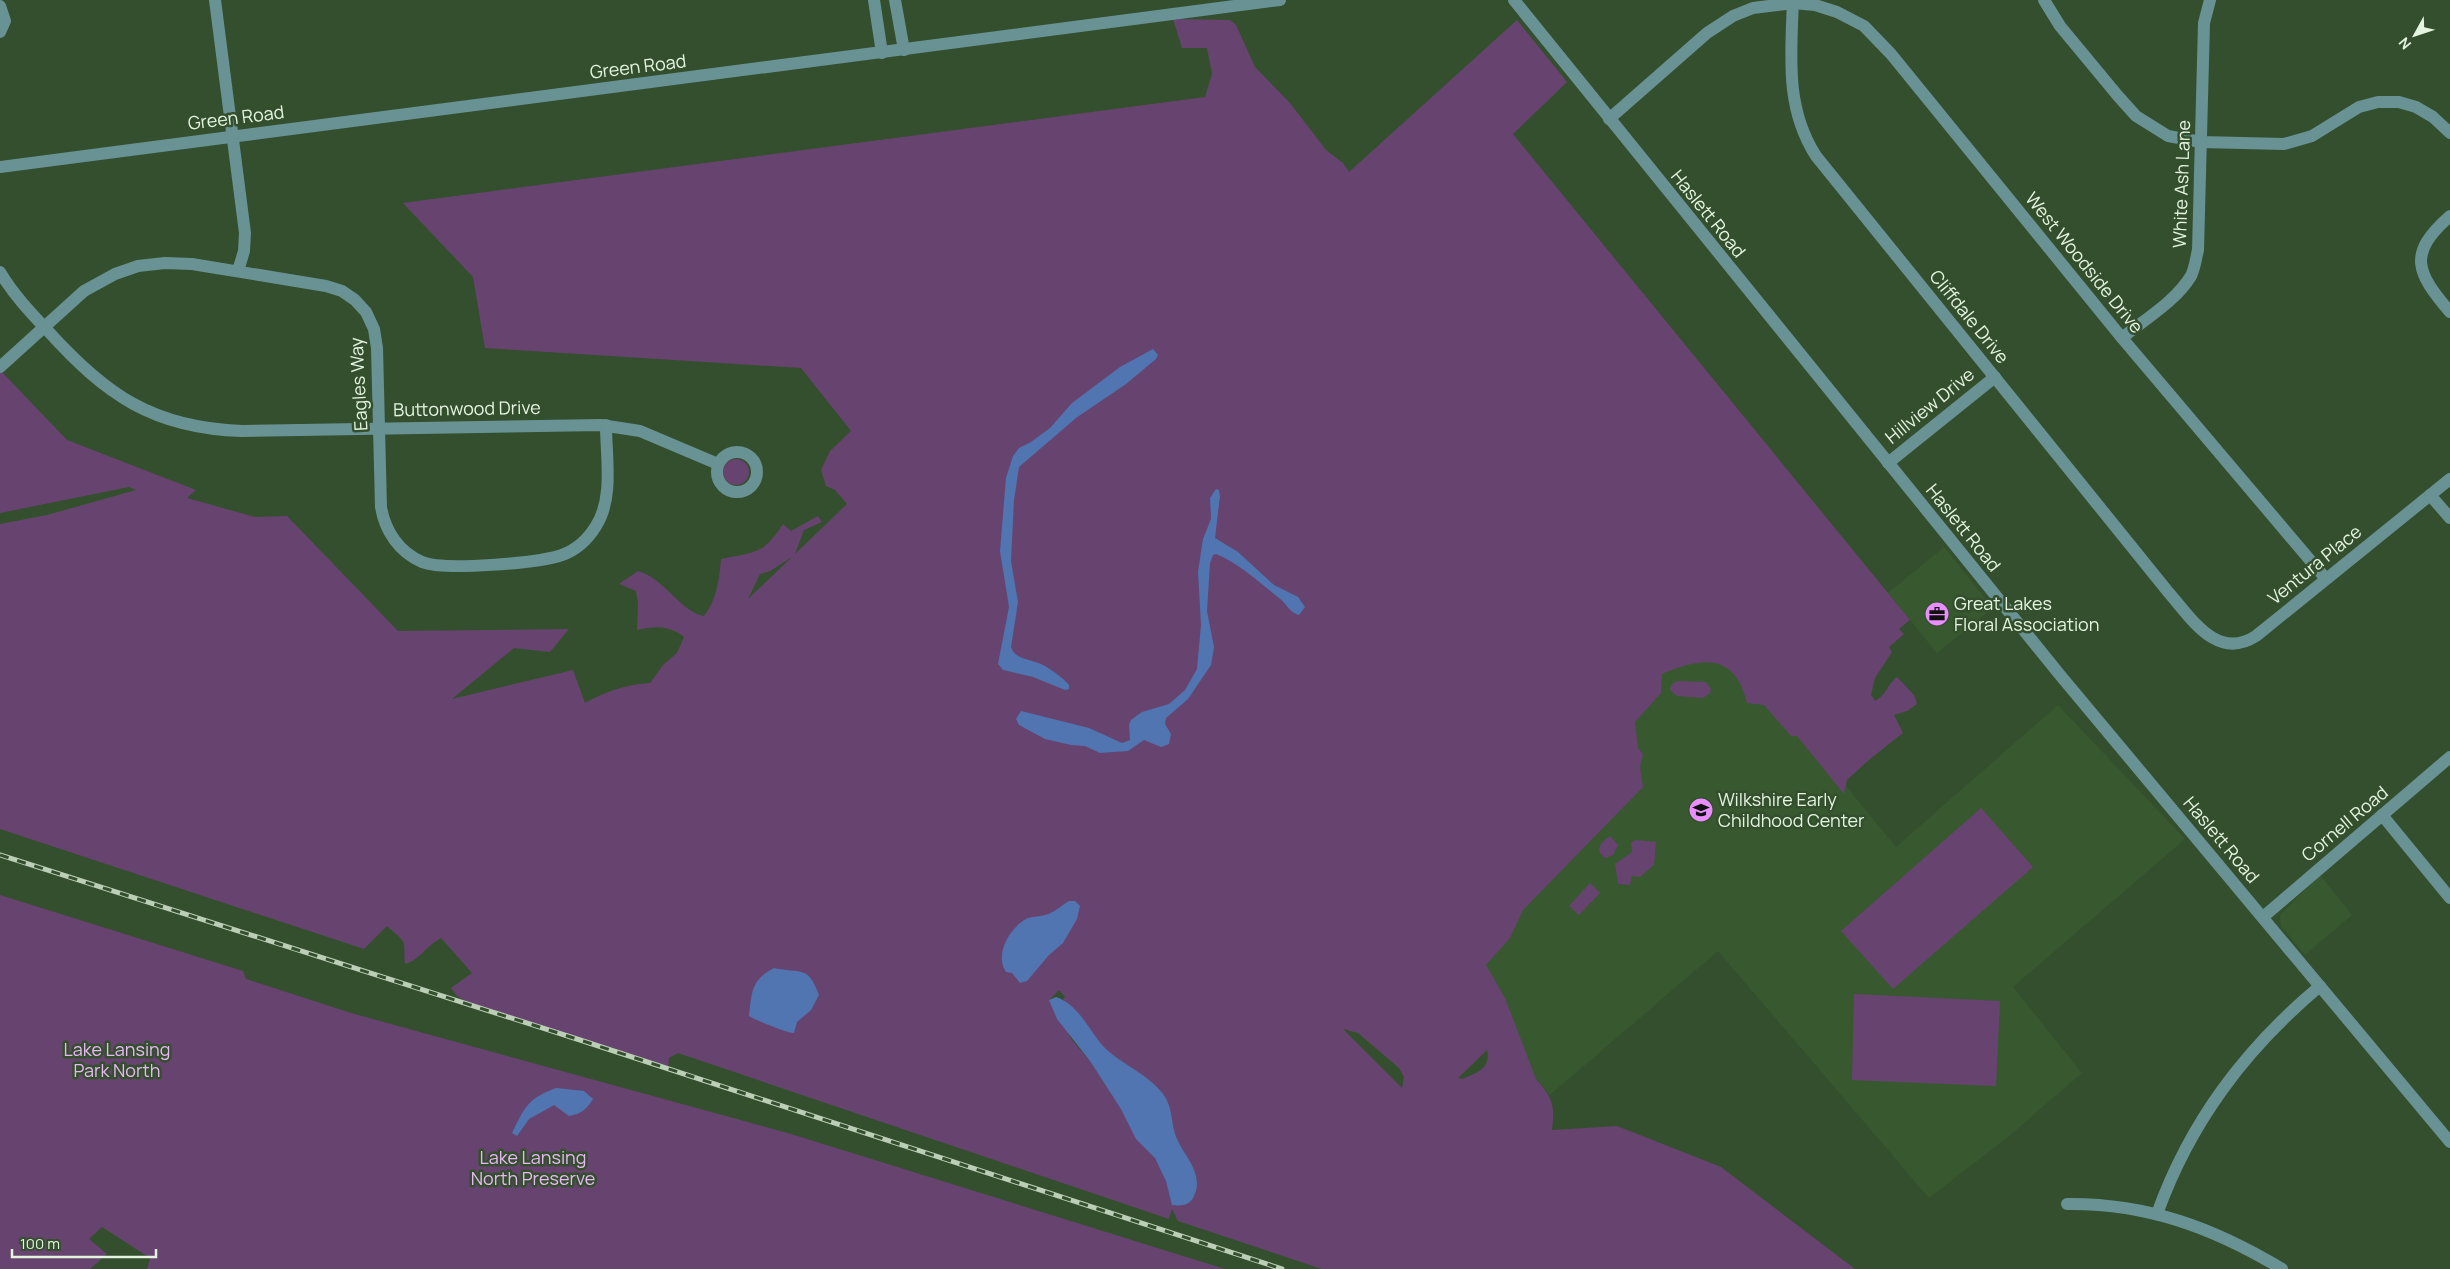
<svg xmlns="http://www.w3.org/2000/svg" width="2450" height="1269" viewBox="0 0 2450 1269" font-family="Manrope,sans-serif">
	<style>
		.built { fill: #385830 }
		.green { fill: #67446f; fill-rule: evenodd }
		.water { fill: #5075b1 }
		.lines { fill: none; stroke-linecap: round; stroke-linejoin: round }
		.minor { stroke: #689294; stroke-width: 12 }
		.rail-casing { stroke: #bbceb6; stroke-width: 5 }
		.rail { stroke: #344f2d; stroke-width: 3; stroke-dasharray: 9; stroke-linecap: butt }
		.labels { text-anchor: middle; stroke-width: 5; stroke-linejoin: round; paint-order: stroke }
		.street-label { font-size: 18px; fill: #e4f4e0; stroke: #344f2d }
		.poi-label { font-size: 18px; fill: #e4f4e0; stroke: #344f2d; text-anchor: start }
		.park-label { font-size: 18px; fill: #ebb6f8; stroke: #344f2d }
	</style>
	<rect width="100%" height="100%" fill="#344f2d"/>
	<g class="built">
		<path d="M1944,547L1993,608L1937,653L1888,593Z"/>
		<path d="M1721,634L1896,847L2058,705L2185,839L2013,987L2082,1073L2008,1137L1929,1198L1718,951L1550,1095L1501,1037L1461,928L1640,769L1609,711L1695,636Z"/>
		<path d="M2320,875L2352,915L2305,955L2281,926L2280,915Z"/>
	</g>
	<g class="green">
		<path d="M1173,19L1230,20L1236,25L1255,67L1290,103L1326,150L1343,163L1349,172L1517,20L1567,82L1513,134L1910,620L1899,629L1904,634L1889,647L1892,652L1875,678L1871,695L1875,701C1887,695 1887,684 1897,677L1914,695L1917,704L1907,711L1894,715L1903,733L1870,759L1847,780L1844,794L1797,736H1791L1764,705L1747,703C1735,652 1701,657 1662,674L1661,693L1635,722L1638,748L1643,754L1640,767L1643,787L1523,910L1510,938L1486,965L1505,998L1536,1079C1553,1098 1555,1106 1552,1130L1617,1126L1721,1167L1855,1269H1322L1178,1221L1172,1209L1169,1219L678,1053L669,1058L668,1069L476,1007L457,996L451,988L472,973L441,938C427,945 420,960 405,964C403,937 409,946 387,926L364,949L0,829V524L47,515L136,490L129,487L0,513V370L67,440L196,490L187,498L255,517L287,516L398,631L569,629L550,652L514,648L452,699L573,670L585,703C604,692 628,684 650,683L664,664L677,653L684,637C669,625 655,626 637,630L638,603L636,591L619,584L638,571C664,578 682,613 704,616C717,599 719,580 721,559C755,552 763,555 783,524L791,531L818,516L822,522L804,530L795,554L847,504L835,490L826,486L821,470L830,451L851,431L801,368L485,348L473,277L403,203L1205,97L1212,74L1207,48H1182ZM792,557L791,558L748,599L760,574L770,571ZM1059,990L1065,997L1063,999L1113,1096L1090,1061L1072,1040L1049,1000ZM1343,1029L1358,1033L1399,1068L1404,1077L1402,1088ZM1487,1050C1491,1069 1477,1073 1462,1079L1458,1078Z"/>
		<circle cx="736" cy="472" r="13"/>
		<path d="M1677,681L1706,682L1711,689L1710,693L1703,698L1677,696L1670,690L1671,685Z"/>
		<path d="M1981,808L2033,867L1893,989L1841,931Z"/>
		<path d="M1610,836L1618,845L1613,855L1606,858C1593,851 1601,842 1610,836Z"/>
		<path d="M1635,840L1656,842L1654,865L1640,877L1632,876L1630,885L1618,884L1615,864L1632,852L1631,843Z"/>
		<path d="M1590,883L1600,893L1579,915L1569,906Z"/>
		<path d="M0,895L243,971L246,979L351,1013L791,1134L1225,1269H147L150,1258L102,1227L89,1239L107,1254L90,1269H0Z"/>
		<path d="M1854,994L2000,1001L1996,1086L1852,1080Z"/>
	</g>
	<g class="water">
		<path d="M1153,349L1158,355L1156,359L1126,384L1076,418L1019,467L1014,500L1011,561L1018,602L1011,647C1015,660 1030,659 1041,664C1051,669 1062,677 1069,685V689L1065,690L1033,677L1003,670L998,664L1009,607L1000,551L1006,478L1013,456L1019,448L1031,442L1050,428L1072,403L1120,367Z"/>
		<path d="M1216,489L1219,490L1220,496L1215,538L1238,552L1274,585L1298,597L1305,607L1299,615C1289,612 1287,604 1279,598C1259,582 1240,564 1216,554L1213,555L1210,563L1207,611L1214,647L1211,665L1188,699L1166,718L1165,724L1171,734L1169,744L1161,747L1144,740L1128,751L1100,753L1085,746L1071,745L1045,739L1019,725L1016,719L1021,711L1089,728L1122,743L1130,740L1129,725L1131,720L1142,712L1169,704L1185,690L1197,669L1201,625L1198,572L1203,539L1211,519L1210,498Z"/>
		<path d="M1069,901H1075L1080,906L1077,919L1063,943L1049,955L1027,981L1020,983L1012,973L1006,972C994,954 1010,928 1026,919C1032,916 1039,917 1045,915C1054,913 1062,905 1069,901Z"/>
		<path d="M774,968C800,974 808,964 819,995L811,1010L797,1022L794,1033C787,1033 755,1020 749,1016C752,992 751,980 774,968Z"/>
		<path d="M1056,997C1078,1004 1089,1030 1103,1046C1120,1064 1146,1072 1163,1094C1172,1105 1171,1120 1175,1134C1182,1155 1205,1172 1194,1196C1190,1206 1181,1206 1172,1205L1166,1181L1155,1158L1136,1139L1121,1109L1090,1061L1057,1019L1049,1000Z"/>
		<path d="M556,1088L584,1091L593,1099C587,1109 581,1114 569,1116L554,1105L529,1119L517,1136L512,1133C525,1107 527,1099 556,1088Z"/>
	</g>
	<g class="lines">
		<g class="minor">
			<path d="M215,0L245,233L244,251L238,271"/>
			<path d="M874,0L882,53"/>
			<path d="M895,0L904,50"/>
			<path d="M1514,0L2060,675L2450,1142"/>
			<path d="M1793,0C1791,56 1785,108 1816,156L2169,593C2192,619 2217,661 2256,636L2450,479"/>
			<path d="M2044,0L2060,26L2118,96L2136,116L2168,136L2201,142L2284,144L2312,136L2359,107L2378,102H2399L2416,107L2433,117L2450,133"/>
			<path d="M0,6L5,21L0,32"/>
			<path d="M1609,119L1707,33L1733,16L1753,8L1793,3L1815,5L1837,12L1864,26L1891,54L2122,338L2326,579"/>
			<path d="M0,167L1280,0"/>
			<path d="M2450,216C2407,254 2416,272 2450,312"/>
			<path d="M0,272C13,294 31,313 48,331C106,395 153,428 242,431L601,425L640,431L718,464"/>
			<path d="M2122,338C2145,319 2175,302 2191,276C2195,268 2196,258 2198,250L2204,23L2210,0"/>
			<path d="M0,367L84,291L115,274L138,266L165,263L192,264L326,286L342,291L355,300L366,312L374,329L377,348L381,507C385,531 399,552 422,562C444,571 539,563 562,555C576,550 588,539 596,526C614,498 606,457 606,425"/>
			<circle cx="737" cy="472" r="20"/>
			<path d="M1888,463L1995,377"/>
			<path d="M2430,495L2450,518"/>
			<path d="M2382,815L2450,898"/>
			<path d="M2263,917L2450,757"/>
			<path d="M2067,1204C2147,1203 2214,1228 2282,1269"/>
			<path d="M2157,1214C2190,1122 2245,1049 2320,986"/>
		</g>
		<defs>
			<path id="rail" d="M0,855L577,1039L1282,1269"/>
		</defs>
		<use href="#rail" class="rail-casing"/>
		<use href="#rail" class="rail"/>
	</g>
	<defs>
		<symbol id="office-disc" viewBox="-11 -11 22 22"><circle r="9.5" fill="#e88eff" stroke="#344f2d"/><path d="M-6-3h4V-5.5h4V-3h4V5H-6ZM-1-4.5V-3h2v-1.5ZM-6 0V1H6V0Z" fill="#111"/></symbol>
		<symbol id="school-disc" viewBox="-11 -11 22 22"><circle r="9.5" fill="#e88eff" stroke="#344f2d"/><path d="M0-5L7-2L0 1L-7-2ZM-4 1L0 2.5L4 1V4Q0 6-4 4Z" fill="#111"/></symbol>
	</defs>
	<g fill-rule="evenodd">
		<use href="#office-disc" x="1923" y="600" width="28" height="28"/>
		<use href="#school-disc" x="1687" y="796" width="28" height="28"/>
	</g>
	<g class="labels">
		<g class="street-label">
			<text transform="translate(638 67) rotate(-7)" y="6">Green Road</text>
			<text transform="translate(236 118) rotate(-7)" y="6">Green Road</text>
			<text transform="translate(2182 184) rotate(-88)" y="6">White Ash Lane</text>
			<text transform="translate(1708 214) rotate(51)" y="6">Haslett Road</text>
			<text transform="translate(2084 263) rotate(51)" y="6">West Woodside Drive</text>
			<text transform="translate(1969 317) rotate(51)" y="6">Cliffdale Drive</text>
			<text transform="translate(359 384) rotate(-93)" y="6">Eagles Way</text>
			<text transform="translate(1930 406) rotate(-39)" y="6">Hillview Drive</text>
			<text transform="translate(467 409) rotate(-1)" y="6">Buttonwood Drive</text>
			<text transform="translate(1963 528) rotate(51)" y="6">Haslett Road</text>
			<text transform="translate(2315 565) rotate(-39)" y="6">Ventura Place</text>
			<text transform="translate(2345 824) rotate(-40)" y="6">Cornell Road</text>
			<text transform="translate(2221 840) rotate(50)" y="6">Haslett Road</text>
		</g>
		<g class="poi-label">
			<text x="1954" y="610">Great Lakes<tspan x="1954" dy="21">Floral Association</tspan></text>
			<text x="1718" y="806">Wilkshire Early<tspan x="1718" dy="21">Childhood Center</tspan></text>
		</g>
		<g class="park-label">
			<text x="117" y="1056">Lake Lansing<tspan x="117" dy="21">Park North</tspan></text>
			<text x="533" y="1164">Lake Lansing<tspan x="533" dy="21">North Preserve</tspan></text>
		</g>
	</g>
	<g transform="translate(2415 35) rotate(230)" stroke="#344f2d" stroke-width="4" paint-order="stroke">
	<path d="M0-4L9 19L0 12L-9 19Z" fill="#e4f4e0"/>
	<text y="-8" font-size="14" font-weight="bold" text-anchor="middle" fill="#e4f4e0">N</text>
	</g>
	<path d="M12 1249v8h144v-8" fill="none" stroke="#e4f4e0" stroke-width="2.5"/>
	<text x="20" y="1249" font-size="15" fill="#e4f4e0" stroke="#344f2d" stroke-width="4" paint-order="stroke">100 m</text>
</svg>
